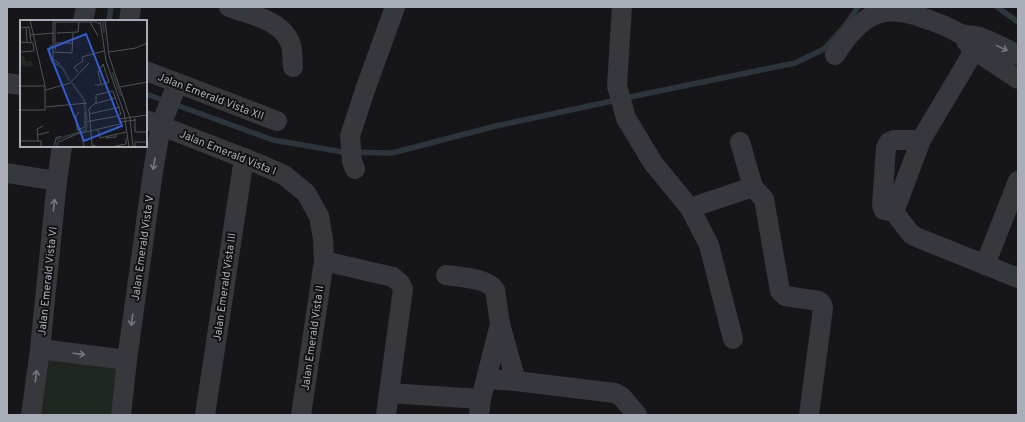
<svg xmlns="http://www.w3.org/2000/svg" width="1025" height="422" viewBox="0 0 1025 422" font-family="Overpass,sans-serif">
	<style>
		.green { fill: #1e261f }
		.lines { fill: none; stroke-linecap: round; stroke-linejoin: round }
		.stream { stroke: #2c353c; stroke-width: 5.5 }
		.street { stroke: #37383d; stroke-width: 20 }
		.oneway { stroke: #757881 }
		.labels { text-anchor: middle; stroke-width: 4; stroke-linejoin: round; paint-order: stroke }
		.street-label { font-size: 11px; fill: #a8adb8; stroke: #111113 }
		.inset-river { fill: none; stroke: #2c353c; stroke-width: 2 }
		.inset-road { fill: none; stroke: #505258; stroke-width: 1 }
		.view { fill: #325cd3; fill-opacity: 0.15; stroke: #325cd3; stroke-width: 2 }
		.inset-edge { fill: none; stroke: #a8adb8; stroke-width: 2 }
	</style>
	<rect width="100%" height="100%" fill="#161618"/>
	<path class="green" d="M40,349L127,360L121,415H31Z"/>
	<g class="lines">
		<g class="stream">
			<path d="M997,7L1018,22"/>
			<path d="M109,21L111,7"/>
			<path d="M146,94L273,140L343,152L392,153L496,126L617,100"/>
			<path d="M625,98L795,63L824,49L844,27L858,7"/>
		</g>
		<g class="street">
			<path d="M229,7C251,15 283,20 291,45C293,51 292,60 293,67"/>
			<path d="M622,7L617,86L626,118L653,163L690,208L709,245L733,339"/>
			<path d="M83,21L86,7"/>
			<path d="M129,21L131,7"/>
			<path d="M966,41L974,50L1018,79"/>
			<path d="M835,55C845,39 863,15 884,12C905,9 926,19 945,26C950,28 954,31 959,33C965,36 973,35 979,37C993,41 1006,49 1018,55"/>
			<path d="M146,71L277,121"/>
			<path d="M7,83L21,85"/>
			<path d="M146,120L259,164L284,175L306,193L319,216L323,239L324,261L301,415"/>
			<path d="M740,142L753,187"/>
			<path d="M355,169L352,161L350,136L365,90L395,7"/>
			<path d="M7,173L57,181"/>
			<path d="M690,208L753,187L764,199L780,291L785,296L819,301L822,304L823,308L809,415"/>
			<path d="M894,212L921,140L968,61L980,37"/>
			<path d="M894,212L911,234L916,237L1018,278"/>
			<path d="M894,212L884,210L882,205L886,148L889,142L894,140H921"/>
			<path d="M324,261L393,277L400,283L403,289L386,415"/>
			<path d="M985,265L1018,181"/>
			<path d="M446,275C459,277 488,278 495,290L500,324L516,381"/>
			<path d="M40,349L127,360"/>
			<path d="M486,379L516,381L615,393L622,397L637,415"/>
			<path d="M389,393L481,399"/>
			<path d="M31,415L40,349L57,181L62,146"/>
			<path d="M121,415L127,360L153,172L161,125L177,84"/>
			<path d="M205,415L244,158"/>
			<path d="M479,415L481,399L500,324"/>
		</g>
	</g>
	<defs><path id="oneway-shaft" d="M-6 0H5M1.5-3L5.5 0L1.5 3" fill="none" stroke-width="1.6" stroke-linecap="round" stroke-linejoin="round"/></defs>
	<g class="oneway">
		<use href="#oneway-shaft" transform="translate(1002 48) rotate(25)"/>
		<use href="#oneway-shaft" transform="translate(154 164) rotate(100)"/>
		<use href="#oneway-shaft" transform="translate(54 205) rotate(-84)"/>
		<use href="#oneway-shaft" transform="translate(132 320) rotate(98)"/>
		<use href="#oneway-shaft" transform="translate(79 354) rotate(7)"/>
		<use href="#oneway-shaft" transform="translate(36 376) rotate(-82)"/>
	</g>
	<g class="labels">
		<g class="street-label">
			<text transform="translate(211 96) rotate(21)" y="4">Jalan Emerald Vista XII</text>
			<text transform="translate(228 152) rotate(22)" y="4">Jalan Emerald Vista I</text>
			<text transform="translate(142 248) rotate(-82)" y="4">Jalan Emerald Vista V</text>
			<text transform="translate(47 281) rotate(-84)" y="4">Jalan Emerald Vista VI</text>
			<text transform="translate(224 287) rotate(-82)" y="4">Jalan Emerald Vista III</text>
			<text transform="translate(312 338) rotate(-82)" y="4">Jalan Emerald Vista II</text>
		</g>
	</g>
	<g transform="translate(20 20)">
		<rect width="127" height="127" fill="#161618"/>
		<path d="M0,36H4L6,41H11L14,47L0,46Z" fill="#1e261f"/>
		<path class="inset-river" d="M83,0L84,13M31,25L29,32L32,42L42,47L50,61M92,52L101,76M52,63L64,80L67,100M37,127L38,119L66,110L67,103"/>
		<path class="inset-road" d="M80,0L86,41L104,93L109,127M85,0L89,36L110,98L113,127M33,2H76L80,4M33,2V39L40,44M70,2L78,16M6,7L7,22M0,8L9,7L11,22M37,13L58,12L59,2M10,15L34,13M0,22L13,23L14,31L0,32M36,23H53M35,30V2M33,32L52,33M89,32L116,28L127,23M52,33L53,13M58,52L54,47L63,41L62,37L84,31M75,65H78L83,64L89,62L83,44L78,52L81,64M0,66H25M100,67L127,62M26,70L50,63L69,43M76,83V75L93,71L101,94L98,96M26,87L67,83M0,90H25V66L10,0M69,94L100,87M115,98V112H127M99,99L127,95M65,102L98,96M100,102L116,100M57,110L65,107V92M57,110L56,96L59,92M78,110L80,118L106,112M61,113L64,127M17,115L29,112M86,118L96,117V114M0,121H21V126M18,121L17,109L23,106M39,122L57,114L100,104M34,127L36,118L41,116M79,127L72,125L69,89L74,84L96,78M91,127L106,124V118M115,127V122H127"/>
		<path class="view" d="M66,14L102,106L64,121L28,29Z"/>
		<rect width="127" height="127" class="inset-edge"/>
	</g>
	<rect width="1025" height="422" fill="none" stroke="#a8adb8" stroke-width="16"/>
</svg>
